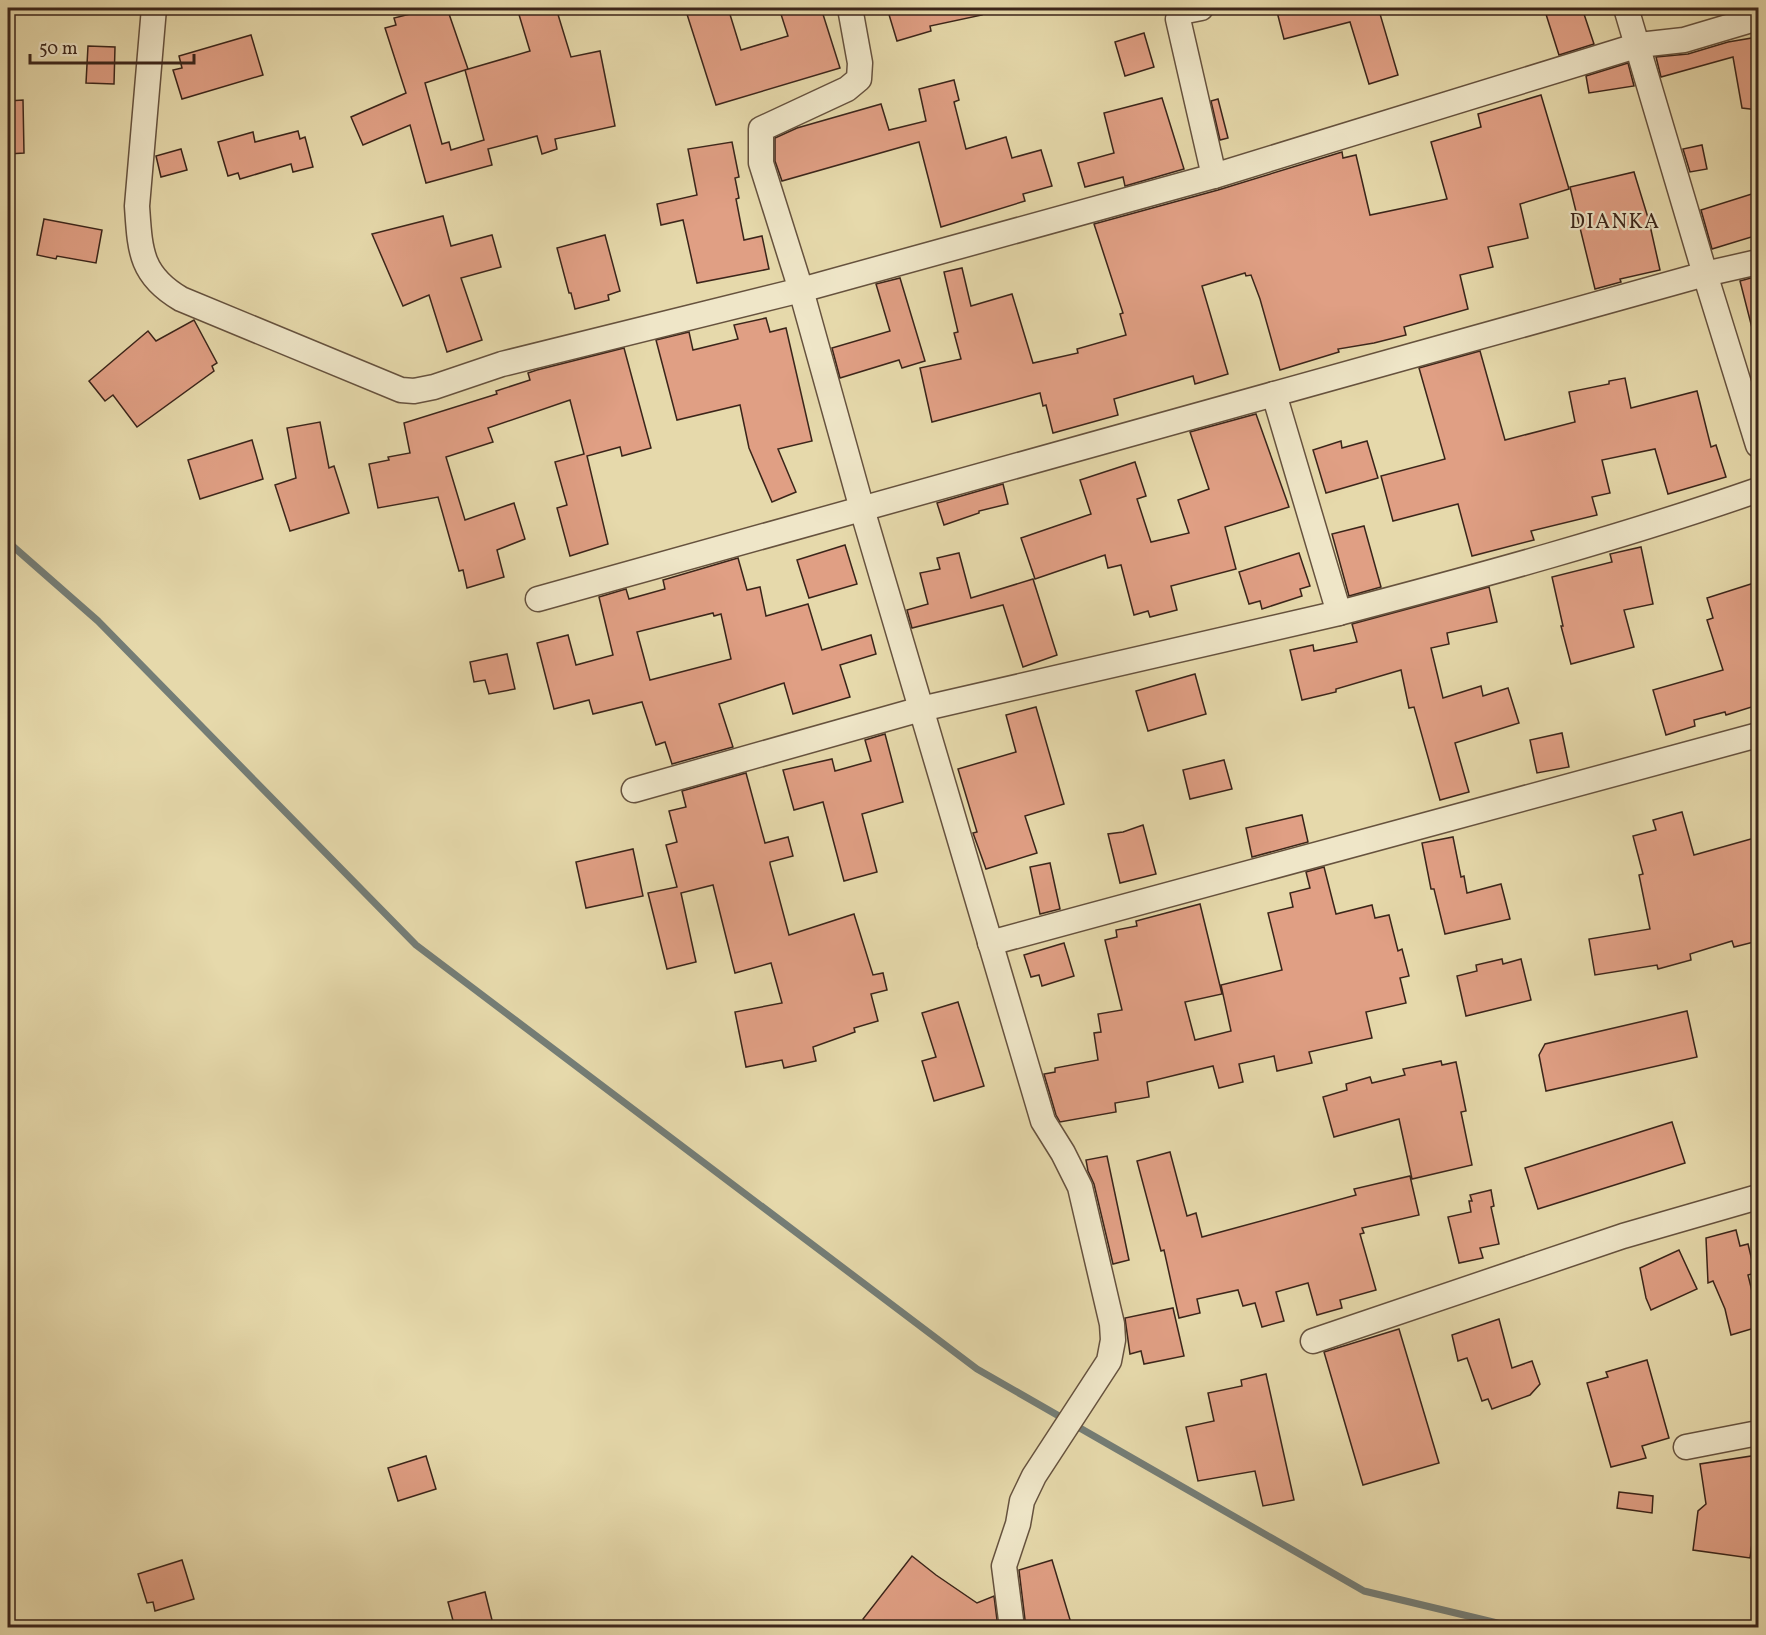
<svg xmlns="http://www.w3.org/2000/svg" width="1766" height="1635" viewBox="0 0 1766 1635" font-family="Vollkorn,serif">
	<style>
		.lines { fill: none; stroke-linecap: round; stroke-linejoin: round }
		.stream { stroke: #747d76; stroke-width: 7 }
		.building { fill: #e09f84; stroke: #3b251a; stroke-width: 1.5; fill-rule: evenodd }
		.minor-casing { stroke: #66523e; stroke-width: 27 }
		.minor { stroke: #efe6c8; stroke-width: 24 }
		.labels { text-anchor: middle; stroke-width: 4.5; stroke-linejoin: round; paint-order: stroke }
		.quarter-label { font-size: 21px; letter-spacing: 1.5px; fill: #3b251a; stroke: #efe6c8 }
	</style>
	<rect width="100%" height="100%" fill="#e6d9ab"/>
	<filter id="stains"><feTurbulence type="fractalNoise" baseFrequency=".00333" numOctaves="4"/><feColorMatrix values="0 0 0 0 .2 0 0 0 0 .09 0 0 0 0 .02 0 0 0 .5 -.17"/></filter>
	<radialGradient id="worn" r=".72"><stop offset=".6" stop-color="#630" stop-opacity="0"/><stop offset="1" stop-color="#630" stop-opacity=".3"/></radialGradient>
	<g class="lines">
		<path class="stream" d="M8,542L98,621L416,945L977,1369L1364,1591L1518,1628"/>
	</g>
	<g class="building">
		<path d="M434,8L437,14L448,11L468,69L425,83L442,144L449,142L451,150L484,140L465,70L530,51L517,8H556L571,57L600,51L615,126L555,139L557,149L542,154L537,136L488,149L492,165L426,183L410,125L363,145L351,117L406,93L385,28L396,25L394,18Z"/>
		<path d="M685,8H728L741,50L788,36L779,8H821L840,68L716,105Z"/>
		<path d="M887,8H981L982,15L930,26L931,31L897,41Z"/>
		<path d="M1276,8H1381L1382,13L1380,14L1398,75L1369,84L1350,22L1284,39Z"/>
		<path d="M1544,8H1582L1594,44L1559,55Z"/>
		<path d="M1144,33L1154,67L1125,76L1115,42Z"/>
		<path d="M251,35L263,75L182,99L173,70L182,68L179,56Z"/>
		<path d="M1758,37V110L1742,108L1733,57L1661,77L1656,57L1688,54L1728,42Z"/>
		<path d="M88,46L115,47L114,84L86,83Z"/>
		<path d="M1628,63L1634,86L1589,93L1586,76Z"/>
		<path d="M954,80L959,100L954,102L966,149L1006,137L1012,158L1041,150L1052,186L1023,194L1025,201L941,227L919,142L782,181L775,161V138L797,128L881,104L889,130L926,121L919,89Z"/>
		<path d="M1541,95L1569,189L1520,204L1528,238L1488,247L1493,267L1460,275L1468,309L1404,327L1406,335L1374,343L1338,349L1339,352L1280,370L1260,299L1251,275L1246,276L1245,273L1202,286L1228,374L1195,384L1193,376L1114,399L1118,415L1053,433L1046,405L1043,406L1040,393L932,422L920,368L961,359L954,333L958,332L944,272L962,268L971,306L1012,294L1033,363L1078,353L1077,349L1126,335L1120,314L1123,313L1094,224L1218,190L1342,152L1343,158L1356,155L1370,215L1447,199L1431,142L1481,127L1478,114Z"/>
		<path d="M1162,98L1184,169L1125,186L1123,177L1085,187L1078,163L1114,153L1104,113Z"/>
		<path d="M1218,99L1228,138L1220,140L1211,101Z"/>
		<path d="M23,100L24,153L8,154V101Z"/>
		<path d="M298,131L300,139L305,137L313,167L293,172L291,164L240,179L238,173L228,176L218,142L253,132L255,142Z"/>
		<path d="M732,142L739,177L735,178L739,198L736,199L744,240L762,236L769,269L697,283L683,220L661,225L657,204L697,195L688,149Z"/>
		<path d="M1702,145L1707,169L1690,172L1683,149Z"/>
		<path d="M181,149L187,170L161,177L156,156Z"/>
		<path d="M1634,172L1649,221L1660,270L1620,279L1621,282L1595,289L1570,187Z"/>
		<path d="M1758,192V235L1712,249L1701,210Z"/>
		<path d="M443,216L451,246L492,235L501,267L461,278L482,340L447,352L429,295L403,306L372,234Z"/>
		<path d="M44,219L102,230L96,263L57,256L56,259L37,255Z"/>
		<path d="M605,235L620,291L608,295L609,300L575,309L571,293H569L557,248Z"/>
		<path d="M1758,276V327L1752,328L1740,281Z"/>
		<path d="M900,278L925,361L902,368L899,360L840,378L832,348L890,331L876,284Z"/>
		<path d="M766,318L770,332L786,328L812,441L778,449L796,492L772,502L749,448L740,405L677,420L656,340L689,332L693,350L738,339L734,325Z"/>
		<path d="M194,320L217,363L212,366L214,371L137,427L113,395L105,401L89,381L148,331L156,341Z"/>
		<path d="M624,348L651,448L622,456L620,447L587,456L608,544L570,556L557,508L567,505L555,462L584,454L570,400L488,428L493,442L446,457L465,520L514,503L525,539L497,550L504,577L467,588L463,570L459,571L438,497L378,508L369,464L389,460L388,457L410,453L404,423L497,394L496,391L530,380L528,373L537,370Z"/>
		<path d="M1480,351L1505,440L1575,422L1569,392L1609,384V381L1625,378L1631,408L1697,391L1711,447L1716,445L1726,477L1668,494L1655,449L1602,460L1610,493L1592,497L1597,515L1531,531L1534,540L1472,556L1458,504L1393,521L1381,476L1445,459L1419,368Z"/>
		<path d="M1256,414L1289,507L1225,527L1236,569L1171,586L1177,610L1150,617L1148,611L1134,615L1121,565L1108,568L1105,555L1035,579L1021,538L1091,514L1080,480L1135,462L1146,496L1137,499L1151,542L1189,533L1178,500L1209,489L1190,432Z"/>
		<path d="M320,422L329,468L334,466L349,513L290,531L275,485L296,478L287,428Z"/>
		<path d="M252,440L263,479L200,499L188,460Z"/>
		<path d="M1341,441L1342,448L1367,441L1378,478L1326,493L1313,450Z"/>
		<path d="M1003,484L1008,504L979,511V513L944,525L937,503Z"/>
		<path d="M1364,526L1381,587L1349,596L1332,534Z"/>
		<path d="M845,545L857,584L809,598L797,560Z"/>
		<path d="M1641,547L1653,604L1624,610L1634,647L1571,664L1561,626H1563L1552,577L1612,562L1610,554Z"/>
		<path d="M959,553L971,598L1033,579L1057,655L1023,667L1003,605L912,628L907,610L928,604L920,573L940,569L937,558Z"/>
		<path d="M1299,553L1310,586L1300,589L1302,596L1262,609L1260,601L1249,604L1239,572Z"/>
		<path d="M738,558L747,590L760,587L766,616L808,604L822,650L871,635L876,654L840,665L850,697L793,714L784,683L719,704L733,747L672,764L665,742L656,745L642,702L593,714L589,700L554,709L537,643L568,635L576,665L613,655L599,597L626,589L629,599L665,589L663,580ZM713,613L714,616L721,614L731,659L650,680L637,632Z"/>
		<path d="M1754,583L1758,596V705L1726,715L1725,712L1694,720L1695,726L1666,735L1653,690L1723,670L1707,620L1713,618L1707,598Z"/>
		<path d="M1489,587L1497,622L1447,633L1449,644L1431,648L1443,698L1481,686L1483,696L1508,688L1519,723L1455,743L1469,792L1440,800L1414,707L1409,708L1401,670L1336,689V692L1302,700L1290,650L1313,645L1314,651L1357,642L1352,624Z"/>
		<path d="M507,654L515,689L489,694L485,680L474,682L470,662Z"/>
		<path d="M1195,674L1206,714L1148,731L1136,691Z"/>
		<path d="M1036,707L1064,804L1025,816L1037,853L986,869L973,833L977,832L958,769L1016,752L1006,715Z"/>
		<path d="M1562,733L1569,767L1537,773L1530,740Z"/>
		<path d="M885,734L903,802L862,814L877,872L844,881L823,802L794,810L783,770L832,759L835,771L871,761L865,740Z"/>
		<path d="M1224,760L1232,789L1190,799L1183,770Z"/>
		<path d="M746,773L765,843L788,837L793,856L770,862V864L789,935L854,914L873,975L883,973L887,990L871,994L878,1021L854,1028L855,1032L813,1047L816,1061L784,1068L782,1060L746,1067L735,1012L782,1003L771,963L735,973L713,885L681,893L696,962L667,969L648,893L677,887L666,845L677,842L669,811L686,807L682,791Z"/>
		<path d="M1682,812L1694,855L1758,837V941L1734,947L1732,941L1690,954L1691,960L1658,969L1657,965L1595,975L1589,939L1650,929L1639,875L1643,874L1633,836L1656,830L1653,820Z"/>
		<path d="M1302,815L1308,842L1252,857L1246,828Z"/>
		<path d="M1143,825L1156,874L1120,883L1108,834L1123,832Z"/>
		<path d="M1453,837L1461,877L1464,876L1467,893L1501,884L1510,919L1445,934L1434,889H1431L1422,843Z"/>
		<path d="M633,849L643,896L586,908L576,862Z"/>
		<path d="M1050,863L1060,909L1040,914L1030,867Z"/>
		<path d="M1324,867L1336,914L1372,905L1375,918L1389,915L1398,951L1402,949L1409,976L1400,978L1406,1003L1366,1012L1372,1038L1309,1052L1312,1063L1277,1071L1274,1056L1239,1064L1243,1082L1219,1088L1213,1066L1147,1082L1149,1097L1115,1103L1116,1112L1060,1122L1056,1115L1044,1074L1055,1072V1068L1098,1060L1094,1033L1101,1032L1098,1014L1122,1010L1105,940L1117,937L1116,930L1137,926L1136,921L1200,904L1222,994L1185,1002L1195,1040L1231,1031L1221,985L1282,970L1268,913L1293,907L1290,893L1310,888L1306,872Z"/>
		<path d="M1064,943L1074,976L1042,986L1039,975L1031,977L1024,955Z"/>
		<path d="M1502,959L1503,964L1521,959L1531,1000L1466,1016L1457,976L1477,971L1476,965Z"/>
		<path d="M958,1002L984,1086L934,1101L922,1061L936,1057L922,1013Z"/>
		<path d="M1687,1011L1697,1057L1546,1091L1539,1055L1545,1044Z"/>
		<path d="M1441,1061L1442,1065L1456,1062L1466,1111L1461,1112L1472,1165L1412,1179L1399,1119L1334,1137L1323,1097L1347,1090L1346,1084L1370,1077L1372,1083L1405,1075L1403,1069Z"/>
		<path d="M1672,1122L1685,1163L1538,1209L1525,1168Z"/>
		<path d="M1170,1152L1187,1216L1196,1213L1202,1237L1356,1195L1354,1189L1410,1176L1419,1215L1362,1228L1364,1233L1360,1234L1376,1290L1340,1300L1342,1308L1317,1315L1308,1283L1276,1292L1284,1321L1262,1327L1255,1303L1243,1306L1238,1290L1197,1299L1200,1313L1179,1318L1164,1250L1161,1251L1137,1161Z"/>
		<path d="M1107,1156L1129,1260L1113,1264L1094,1184L1088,1171L1086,1160Z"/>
		<path d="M1491,1190L1494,1206L1491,1207L1499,1244L1480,1248L1483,1258L1459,1263L1448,1217L1471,1212L1469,1201H1472L1470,1195Z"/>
		<path d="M1736,1230L1740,1246L1748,1244L1755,1273L1748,1275L1758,1316V1327L1731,1335L1725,1309L1713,1281L1708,1283L1706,1238Z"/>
		<path d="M1679,1250L1697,1289L1651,1310L1646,1298L1640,1268Z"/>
		<path d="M1173,1308L1184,1356L1144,1364L1141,1351L1130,1354L1125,1318Z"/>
		<path d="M1499,1319L1512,1368L1532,1361L1540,1384L1530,1395L1492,1409L1488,1399L1482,1401L1467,1358L1458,1361L1452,1335Z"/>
		<path d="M1399,1329L1439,1463L1363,1485L1324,1352Z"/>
		<path d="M1647,1360L1669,1438L1642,1446L1646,1458L1611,1467L1587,1383L1608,1377L1606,1372Z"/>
		<path d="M1266,1374L1294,1500L1263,1506L1255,1471L1198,1481L1186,1427L1214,1421L1208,1393L1242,1386L1241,1380Z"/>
		<path d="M1758,1455V1500L1750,1558L1693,1550L1698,1511L1706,1504L1700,1464Z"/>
		<path d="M426,1456L436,1489L398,1501L388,1468Z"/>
		<path d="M1619,1492L1653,1496L1652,1513L1617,1508Z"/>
		<path d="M912,1556L936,1575L977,1603L994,1596L998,1628H875L863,1619Z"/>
		<path d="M182,1560L194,1599L155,1611L153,1602L147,1603L138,1574Z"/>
		<path d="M1052,1560L1071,1623L1056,1628H1026L1019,1570Z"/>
		<path d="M485,1592L494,1628H455L448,1602Z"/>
	</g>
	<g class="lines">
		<defs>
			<g id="minor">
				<path d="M154,8L137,206C140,250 140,275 181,299L401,390L414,391L434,387L502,364L801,290L1214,176L1639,45L1684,40L1758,18"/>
				<path d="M850,8L860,63L859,79L847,89L761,129V163L801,290L862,509L1043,1121L1063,1153L1080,1187L1112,1324L1113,1340L1109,1361L1034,1476L1022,1501L1018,1524L1004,1566L1012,1628"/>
				<path d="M1201,8L1181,12L1178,19L1214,176"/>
				<path d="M1626,8L1705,274L1758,445"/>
				<path d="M538,599L1705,274L1758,262"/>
				<path d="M1339,613C1480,576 1620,538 1758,490"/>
				<path d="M634,790L921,709L1339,613L1274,394"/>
				<path d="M990,943L1758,735"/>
				<path d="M1313,1341L1623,1236L1758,1197"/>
				<path d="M1686,1447L1758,1433"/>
			</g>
		</defs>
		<use href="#minor" class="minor-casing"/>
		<use href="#minor" class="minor"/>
	</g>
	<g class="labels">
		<g class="quarter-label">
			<text x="1615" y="228">DIANKA</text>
		</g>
	</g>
	<rect width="1766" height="1635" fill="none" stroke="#e6d9ab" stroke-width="30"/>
	<rect x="9" y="9" width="1748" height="1617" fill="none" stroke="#3b251a" stroke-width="3"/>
	<rect x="15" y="15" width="1736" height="1605" fill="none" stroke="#3b251a" stroke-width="1.5"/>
	<path d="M30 54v9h164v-9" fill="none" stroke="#3b251a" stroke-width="3"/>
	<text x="39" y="54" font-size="18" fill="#3b251a" stroke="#efe6c8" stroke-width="4.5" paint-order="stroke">50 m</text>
	<rect width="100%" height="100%" filter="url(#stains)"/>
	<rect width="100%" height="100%" fill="url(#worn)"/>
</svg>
